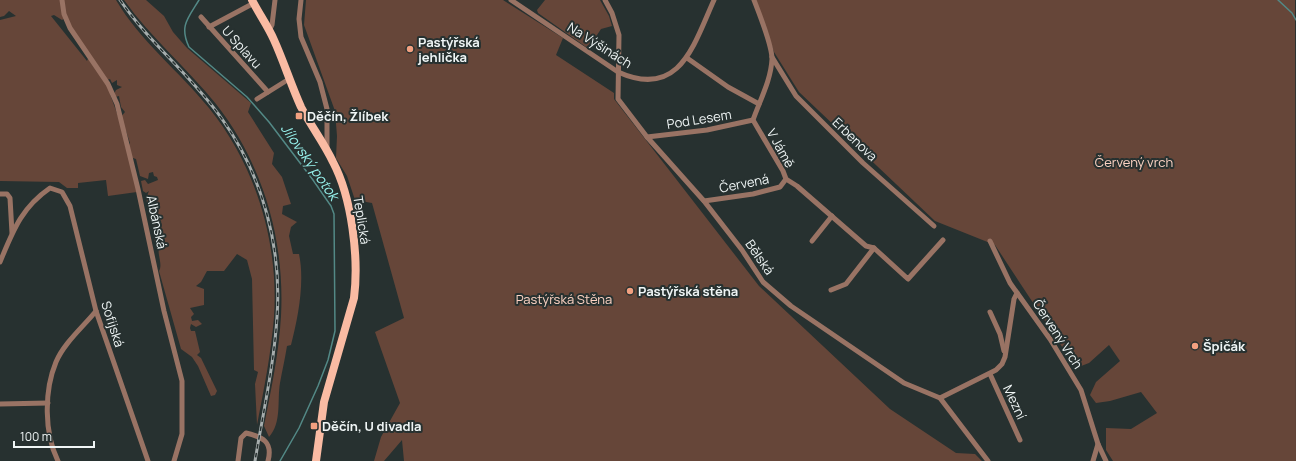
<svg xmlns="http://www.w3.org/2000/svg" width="1296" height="461" viewBox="0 0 1296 461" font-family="Manrope,sans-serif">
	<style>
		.green { fill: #664639; fill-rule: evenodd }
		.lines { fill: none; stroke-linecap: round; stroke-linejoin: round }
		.stream { stroke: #538986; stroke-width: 1.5 }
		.minor { stroke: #997364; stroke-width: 5 }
		.primary { stroke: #fabba3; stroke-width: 8 }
		.rail-casing { stroke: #a6adad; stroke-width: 3 }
		.rail { stroke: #273130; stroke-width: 1.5; stroke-dasharray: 4.5; stroke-linecap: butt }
		.poi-dot { fill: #f2a080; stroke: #273130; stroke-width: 1.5 }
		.labels { text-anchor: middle; stroke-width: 4; stroke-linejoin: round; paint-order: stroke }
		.poi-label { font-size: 13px; font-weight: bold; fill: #f0f6f6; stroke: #273130; text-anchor: start }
		.street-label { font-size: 13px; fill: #f0f6f6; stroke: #273130 }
		.park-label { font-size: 13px; fill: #fdd3c3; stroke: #273130 }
		.water-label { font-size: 14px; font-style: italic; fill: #97f2ed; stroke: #273130 }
	</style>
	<rect width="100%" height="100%" fill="#273130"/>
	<g class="green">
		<path d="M0,0H116C140,41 179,71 209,108C256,166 279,243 274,317C271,354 264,389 257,425L255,384L258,372L254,370L252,279L247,260L237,254L224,271H207L201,282L196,286L204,289V305L190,308L194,314L191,317L192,321L198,320L202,324L196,327L191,324L190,328L191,331H195L200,352L197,355L201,358L217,391L215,395L211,396L198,366L192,357L181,349L159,271C163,264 157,255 159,247L154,241V233L159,232L160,228L155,229C150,217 143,203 149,191L146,193L143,191L141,181L145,180L148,184L158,180L157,177L154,176L153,172L149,173L148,179L140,176L136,159L130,157L128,148L130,143L126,131L123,132L137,192L108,196L106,180L78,183V188H67L59,182L0,181V20L16,16L9,11L4,16L0,17ZM54,15L62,20L67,17L71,28L90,54L87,61L51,16ZM110,79L112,83L117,80V85L122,87L116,90L114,94L115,97L119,96L121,107L125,112L119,119L110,94L112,93L107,80Z"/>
		<path d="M124,0H146L164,16L173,32L187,48L251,103L248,112L274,153L272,164L282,177L291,204L283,206L282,214L297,222L291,227L289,236L293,254H299C305,282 298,318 291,345L287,346C285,359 282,371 280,383C277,400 282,423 269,437L264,426C271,390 279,353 281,316C285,240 263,164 216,104C187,68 151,38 124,0Z"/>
		<path d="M306,0H503L563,38L556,55L614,93V99L759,286L890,409L956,453L975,454L982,461H404L402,440L384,461H374L381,437L400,403L375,332L404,318L372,203L355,200L347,176L336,158L337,136L335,111L304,25Z"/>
		<path d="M545,0H600L609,16L612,26L601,29L593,41L586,47L538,13L537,10Z"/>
		<path d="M756,0H1295L1296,461H1113L1106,450V428L1131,429L1157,413L1141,392L1110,401L1096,403L1090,395L1096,382L1120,361L1109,345L1089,363L1076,368L995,245L935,221L799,92L774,52Z"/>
	</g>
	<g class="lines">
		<g class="stream">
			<path d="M199,0C188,18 179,26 189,47L247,97L269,122L313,180L331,206L334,214L335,331L328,360L318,386L299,428L280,461"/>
			<path d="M1278,0L1292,13L1296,20"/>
		</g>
		<g class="minor">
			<path d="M62,0L64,14L70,28L108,84L117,104L138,189L164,311L182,381V434L174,461"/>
			<path d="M301,0L299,19L301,37L320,82L327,109V148"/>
			<path d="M511,0L618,72C680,100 694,44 714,0"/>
			<path d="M605,0L612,13L619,35L618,99L647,137L704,201L742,250L763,282L791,306L904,383L940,398L988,461"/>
			<path d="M754,0C759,13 772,45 772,59C771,80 760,100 753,120L783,171L786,179L797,186L866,246L874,248L908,279L943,240"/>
			<path d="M201,17L268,92"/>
			<path d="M209,27L254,3"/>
			<path d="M269,31L272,25L275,0"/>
			<path d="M772,57L796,96L863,163L934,226"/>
			<path d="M687,58L728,87L759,104"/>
			<path d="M257,99L289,79"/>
			<path d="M647,137L707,130L753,120"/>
			<path d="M0,194H7L10,198L12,233"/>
			<path d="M704,201L753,194L780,187L786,179"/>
			<path d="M812,241L832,216"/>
			<path d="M990,241L1010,283L1050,339L1081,390L1098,444L1093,461"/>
			<path d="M0,262C13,231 21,208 50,188L62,192L70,206L96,311L148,461"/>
			<path d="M831,290L846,284L874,248"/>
			<path d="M990,312L1000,334L1004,351"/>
			<path d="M990,374L1020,440"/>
			<path d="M940,398L996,370L1002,364L1005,357L1014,299L1017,293"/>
			<path d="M0,404L48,403"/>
			<path d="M1098,444L1106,461"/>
			<path d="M58,461C44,433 44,391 56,362C64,343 83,327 96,311"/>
			<path d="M238,461L241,438L246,433C263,437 273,442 268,461"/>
		</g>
		<path class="primary" d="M252,0C259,14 268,26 274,40C284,62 291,85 301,107C311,126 324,143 333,162C352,198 359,258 354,298L324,402L316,461"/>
		<defs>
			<path id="rail" d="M120,0C150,44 192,76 222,119C263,176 282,248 277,317C274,365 263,413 255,461"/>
		</defs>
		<use href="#rail" class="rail-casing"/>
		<use href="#rail" class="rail"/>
	</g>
	<g class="poi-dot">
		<circle cx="410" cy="49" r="4"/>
		<rect x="295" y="112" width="8" height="8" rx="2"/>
		<circle cx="630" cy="291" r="4"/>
		<circle cx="1195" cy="346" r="4"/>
		<rect x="310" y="422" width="8" height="8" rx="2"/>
	</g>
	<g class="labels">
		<g class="poi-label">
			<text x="418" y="47">Pastýřská<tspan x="418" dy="15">jehlička</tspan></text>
			<text x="307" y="121">Děčín, Žlíbek</text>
			<text x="638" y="296">Pastýřská stěna</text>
			<text x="1203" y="351">Špičák</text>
			<text x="322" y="431">Děčín, U divadla</text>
		</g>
		<g class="street-label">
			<text transform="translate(600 45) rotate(32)" y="5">Na Výšinách</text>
			<text transform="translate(242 47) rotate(48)" y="5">U Splavu</text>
			<text transform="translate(699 119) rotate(-9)" y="5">Pod Lesem</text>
			<text transform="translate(855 139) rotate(44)" y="5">Erbenova</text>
			<text transform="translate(781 148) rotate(61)" y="5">V Jámě</text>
			<text transform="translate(744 183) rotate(-11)" y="5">Červená</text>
			<text transform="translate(362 220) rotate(81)" y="5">Teplická</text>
			<text transform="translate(157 222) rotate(78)" y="5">Albánská</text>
			<text transform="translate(760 257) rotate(55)" y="5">Bělská</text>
			<text transform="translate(113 324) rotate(72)" y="5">Sofijská</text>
			<text transform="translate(1058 334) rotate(57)" y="5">Červený Vrch</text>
			<text transform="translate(1015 402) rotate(65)" y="5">Mezní</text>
		</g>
		<g class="park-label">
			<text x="1134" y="167">Červený vrch</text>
			<text x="564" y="304">Pastýřská Stěna</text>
		</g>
		<g class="water-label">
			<text transform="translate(310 162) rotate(55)" y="5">Jílovský potok</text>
		</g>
	</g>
	<path d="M14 441v6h80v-6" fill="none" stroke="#f0f6f6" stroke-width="2"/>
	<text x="20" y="441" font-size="12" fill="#f0f6f6" stroke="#273130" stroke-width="3" paint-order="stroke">100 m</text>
</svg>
